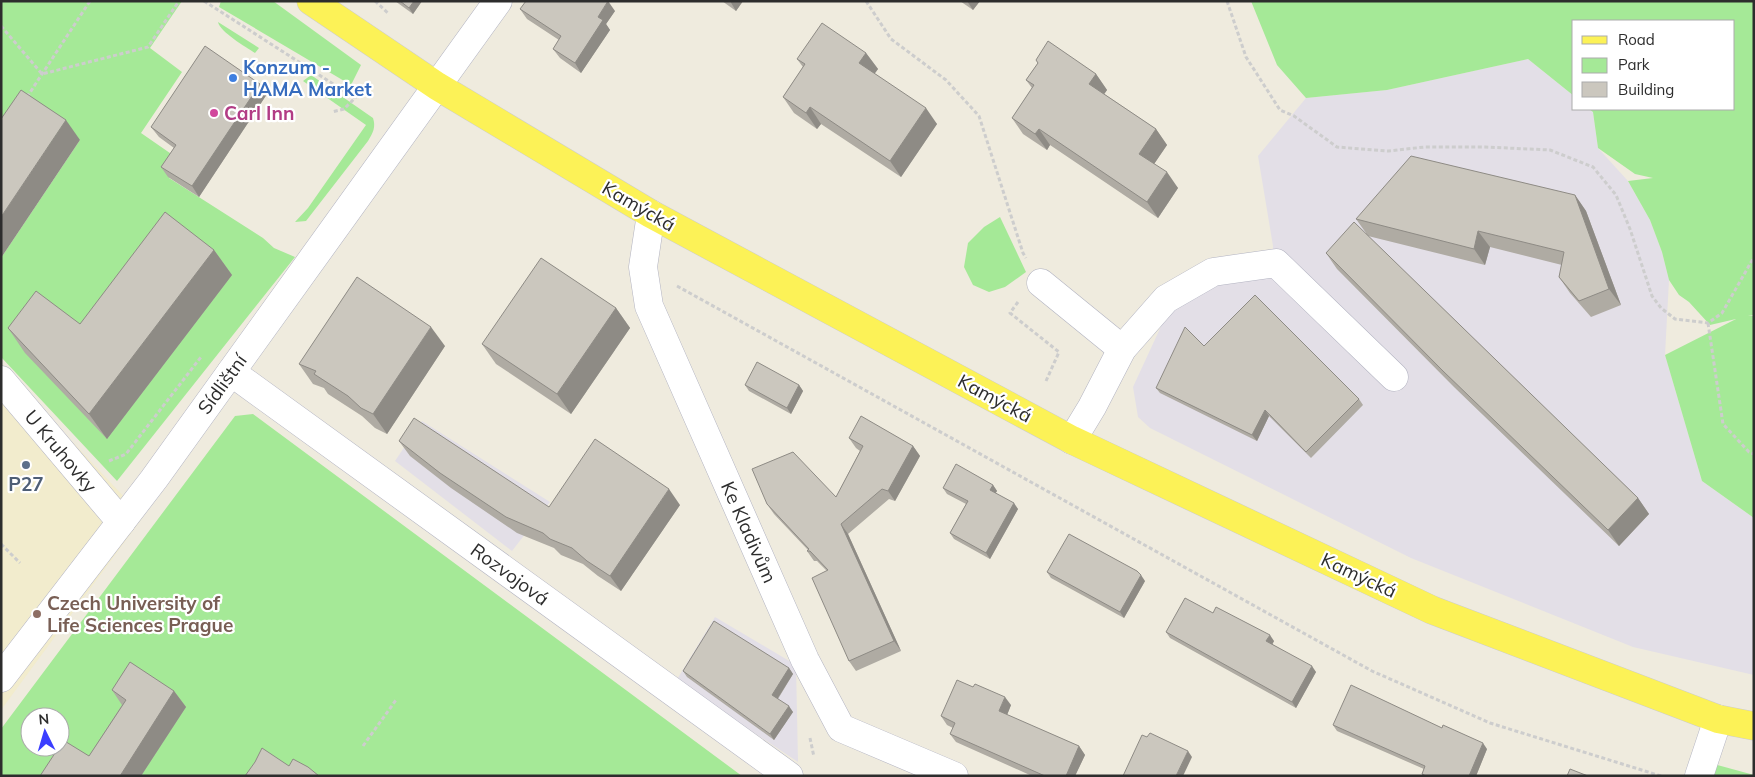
<svg xmlns="http://www.w3.org/2000/svg" width="1755" height="777" viewBox="0 0 1755 777" font-family="Mulish,sans-serif">
	<style>
		.industrial { fill: #e3dfe7 }
		.education { fill: #f2eccd }
		.green { fill: #a5e997; fill-rule: evenodd }
		.lines { fill: none; stroke-linecap: round; stroke-linejoin: round }
		.minor-casing { stroke: #b2b3c1; stroke-width: 29 }
		.major-casing { stroke: #cdcdcd; stroke-width: 29 }
		.path { stroke: #cdcdcd; stroke-width: 3; stroke-dasharray: 4 2.5; stroke-linecap: butt }
		.minor { stroke: #fff; stroke-width: 28 }
		.major { stroke: #fcf257; stroke-width: 28 }
		.wall { fill: #afaba3 }
		.shaded-wall { fill: #8e8b85 }
		.building { fill: #cbc7be; stroke: #8e8b85 }
		.shop-dot { fill: #3f7fe0; stroke: #fff; stroke-width: 2 }
		.hotel-dot { fill: #d1479c; stroke: #fff; stroke-width: 2 }
		.service-dot { fill: #5c6f8a; stroke: #fff; stroke-width: 2 }
		.education-dot { fill: #8d6e63; stroke: #fff; stroke-width: 2 }
		.labels { text-anchor: middle; stroke-width: 4.5; stroke-linejoin: round; paint-order: stroke }
		.shop-label { font-size: 19px; font-weight: bold; fill: #366cbe; stroke: #fff; text-anchor: start }
		.hotel-label { font-size: 19px; font-weight: bold; fill: #b23c85; stroke: #fff; text-anchor: start }
		.street-label { font-size: 19px; fill: #2d2d2d; stroke: #fff }
		.service-label { font-size: 19px; font-weight: bold; fill: #4e5e75; stroke: #fff }
		.education-label { font-size: 19px; font-weight: bold; fill: #785e54; stroke: #fff; text-anchor: start }
	</style>
	<rect width="100%" height="100%" fill="#efebde"/>
	<g class="industrial">
		<path d="M1528,59L1574,96V109H1589L1593,112L1598,148L1628,181L1650,220L1662,252L1669,280L1665,355L1702,481L1754,518V675L1633,647L1411,558L1150,428L1138,417L1133,387L1169,309L1235,273H1272L1273,246L1258,156L1306,98L1387,90Z"/>
		<path d="M422,421L550,502L512,551L395,461Z"/>
		<path d="M715,617L796,665L798,762L676,681Z"/>
	</g>
	<path class="education" d="M1,366L143,517L1,710Z"/>
	<g class="green">
		<path d="M1,1H182L150,48L182,72L141,133L180,160L169,178L263,238L274,248L295,257L117,481L1,357V258L80,140L1,160Z"/>
		<path d="M221,1H273L361,65L351,85L219,7Z"/>
		<path d="M1251,1H1754V315L1748,316H1754V518L1702,481L1665,355L1736,319L1710,325L1689,302L1679,295L1669,280L1662,252L1650,220L1628,181L1653,178L1635,174L1598,148L1593,112L1589,109H1734V21H1574V96L1528,59L1387,90L1306,98L1277,65Z"/>
		<path d="M218,22L259,48L255,53C246,47 220,32 218,22Z"/>
		<path d="M311,75L373,118C376,127 373,133 368,141L306,221L295,222L308,208L366,125L303,81Z"/>
		<path d="M1000,217L1026,272L1005,287L989,292L973,285L964,267L968,243L984,227Z"/>
		<path d="M253,414L742,776H1V729L235,416ZM30,717H60V747H30Z"/>
		<path d="M1710,763L1754,775V776H1705Z"/>
	</g>
	<g class="lines">
		<defs>
			<g id="minor">
				<path d="M651,214L643,267L649,306L805,660L841,728L954,776"/>
				<path d="M1041,283L1122,349"/>
				<path d="M231,372L789,776"/>
				<path d="M1,380L121,522"/>
				<path d="M1072,440L1092,407L1122,349L1166,299L1213,272L1276,263L1394,377"/>
				<path d="M1,678L154,479L498,1"/>
				<path d="M1699,776L1718,719"/>
			</g>
			<path id="major" d="M311,1L437,86L651,214L1072,440L1432,610L1718,719L1754,726"/>
		</defs>
		<use href="#minor" class="minor-casing"/>
		<use href="#major" class="major-casing"/>
		<g class="path">
			<path d="M204,1L355,98L344,109L332,112"/>
			<path d="M375,1L389,14"/>
			<path d="M866,1L891,39L946,80L979,116L1023,253L1026,258"/>
			<path d="M1227,1L1246,57L1280,110L1294,116L1337,147L1388,151L1425,147H1485L1550,150L1593,167L1616,195L1630,229L1652,296L1661,308L1675,319L1708,323L1722,313L1754,257"/>
			<path d="M1,26L42,74L148,47L179,1"/>
			<path d="M27,97L90,1"/>
			<path d="M677,286L1372,671L1490,723L1661,776"/>
			<path d="M1018,302L1010,313L1059,352L1046,381"/>
			<path d="M1708,323L1723,424L1749,452L1754,454"/>
			<path d="M109,461L126,454L201,357"/>
			<path d="M1,544L20,563"/>
			<path d="M810,738L814,757"/>
			<path d="M363,746L396,700"/>
		</g>
		<use href="#minor" class="minor"/>
		<use href="#major" class="major"/>
	</g>
	<g class="wall">
		<path d="M395,1H422L413,14Z"/>
		<path d="M722,1H743L736,11Z"/>
		<path d="M960,1H980L973,10Z"/>
		<path d="M520,9L615,11L606,24L610,30L581,73L560,58L553,49L559,40L527,19Z"/>
		<path d="M866,53L878,69L874,73L937,124L901,177L821,124L817,129L794,113L783,97L803,67L797,59Z"/>
		<path d="M1036,60L1096,74L1107,90L1104,94L1156,129L1167,145L1154,164L1178,188L1158,218L1050,145L1047,150L1023,134L1012,118L1032,88L1026,80L1038,63Z"/>
		<path d="M267,94L199,197L168,177L161,167L174,148L159,137L151,127Z"/>
		<path d="M1575,195L1586,211L1621,305L1591,317L1570,293L1559,277L1562,265L1490,247L1485,265L1368,236L1638,498L1649,514L1619,546L1454,387L1337,269L1326,253L1366,233L1356,219Z"/>
		<path d="M214,250L232,275L107,439L25,353L8,328L80,324Z"/>
		<path d="M616,308L630,328L571,414L496,364L482,344Z"/>
		<path d="M445,346L387,434L375,428L362,416L328,394L324,388L313,384L299,364Z"/>
		<path d="M1204,346L1359,399L1363,405L1311,458L1269,416L1257,441L1160,393L1156,388Z"/>
		<path d="M745,385H799L803,391L791,414L749,391Z"/>
		<path d="M849,438L913,446L920,456L895,501L889,499L848,534L901,651L856,671L849,661L827,571L817,561H814L807,551L808,550L774,514L767,504L836,497L860,451L856,448Z"/>
		<path d="M399,441L549,507L680,505L621,591L598,576L583,564L561,555L554,548L517,533L451,488L410,456Z"/>
		<path d="M993,485L997,491L995,493L1018,509L990,559L954,539L950,533L966,504L947,494L943,488Z"/>
		<path d="M1047,572L1145,581L1124,618L1051,578Z"/>
		<path d="M1213,613L1274,641L1272,644L1316,672L1296,708L1170,638L1166,632Z"/>
		<path d="M789,668L793,674L778,699L793,712L774,740L687,677L683,671Z"/>
		<path d="M112,690L174,691L186,707L141,776H40L89,756L122,705Z"/>
		<path d="M1011,705L1007,715L1079,746L1085,755L1075,776H1032L956,742L950,734L953,728L947,725L941,716Z"/>
		<path d="M1333,725L1487,749L1476,776H1423L1422,774L1424,769L1337,731Z"/>
	</g>
	<g class="shaded-wall">
		<path d="M414,1H422L413,14L409,8Z"/>
		<path d="M608,1L615,11L606,24L610,30L581,73L575,63L598,17Z"/>
		<path d="M730,1H743L736,11Z"/>
		<path d="M967,1H980L973,10Z"/>
		<path d="M866,53L878,69L871,79L859,63Z"/>
		<path d="M1096,74L1107,90L1100,100L1089,84Z"/>
		<path d="M260,84L267,94L199,197L192,186Z"/>
		<path d="M810,107L821,124L817,129L806,113Z"/>
		<path d="M926,108L937,124L901,177L890,161Z"/>
		<path d="M66,120L80,140L1,258V217Z"/>
		<path d="M1039,129L1050,145L1047,150L1035,134Z"/>
		<path d="M1156,129L1167,145L1150,170L1139,154Z"/>
		<path d="M1167,172L1178,188L1158,218L1147,202Z"/>
		<path d="M1575,195L1586,211L1621,305L1609,289Z"/>
		<path d="M1478,231L1490,247L1485,265L1474,249Z"/>
		<path d="M214,250L232,275L107,439L89,414Z"/>
		<path d="M616,308L630,328L571,414L557,394Z"/>
		<path d="M431,327L445,346L387,434L373,414Z"/>
		<path d="M799,385L803,391L791,414L787,408Z"/>
		<path d="M1265,410L1269,416L1257,441L1252,435Z"/>
		<path d="M913,446L920,456L895,501L888,491Z"/>
		<path d="M993,485L997,491L994,496L990,490Z"/>
		<path d="M669,489L680,505L621,591L610,576Z"/>
		<path d="M1638,498L1649,514L1619,546L1608,530Z"/>
		<path d="M1014,503L1018,509L990,559L986,553Z"/>
		<path d="M841,524L848,534L901,651L894,641Z"/>
		<path d="M1141,575L1145,581L1124,618L1120,612Z"/>
		<path d="M1270,635L1274,641L1271,647L1266,641Z"/>
		<path d="M1312,666L1316,672L1296,708L1292,702Z"/>
		<path d="M789,668L793,674L776,701L772,695Z"/>
		<path d="M174,691L186,707L141,776H120Z"/>
		<path d="M1005,697L1011,705L1005,720L999,711Z"/>
		<path d="M789,706L793,712L774,740L770,734Z"/>
		<path d="M1483,743L1487,749L1476,776H1469Z"/>
		<path d="M1079,746L1085,755L1075,776H1066Z"/>
		<path d="M1188,751L1192,757L1183,776H1176Z"/>
	</g>
	<g class="building">
		<path d="M400,1H414L409,8Z"/>
		<path d="M526,1H608L598,17L603,20L575,63L553,49L561,36L520,9Z"/>
		<path d="M822,23L866,53L859,63L926,108L890,161L810,107L806,113L783,97L805,64L797,59Z"/>
		<path d="M1048,41L1096,74L1089,84L1156,129L1139,154L1167,172L1147,202L1039,129L1035,134L1012,118L1034,85L1026,80L1038,63L1036,60Z"/>
		<path d="M205,46L260,84L192,186L161,167L176,145L151,127Z"/>
		<path d="M21,90L66,120L1,217V119Z"/>
		<path d="M1411,156L1575,195L1609,289L1579,301L1559,277L1564,252L1478,231L1474,249L1356,219Z"/>
		<path d="M165,212L214,250L89,414L8,328L36,291L80,324Z"/>
		<path d="M1354,222L1638,498L1608,530L1443,371L1326,253Z"/>
		<path d="M541,258L616,308L557,394L482,344Z"/>
		<path d="M357,277L431,327L373,414L361,408L348,396L314,374L316,371L299,364Z"/>
		<path d="M1255,295L1359,399L1306,452L1265,410L1252,435L1156,388L1185,327L1204,346Z"/>
		<path d="M757,362L799,385L787,408L745,385Z"/>
		<path d="M861,416L913,446L888,491L882,489L841,524L894,641L849,661L812,578L828,570L810,551H807L809,549L767,504L752,469L793,452L836,497L863,446L849,438Z"/>
		<path d="M414,418L549,507L595,439L669,489L610,576L587,561L572,548L550,539L543,533L506,517L440,473L399,441Z"/>
		<path d="M956,464L993,485L990,490L1014,503L986,553L950,533L968,501L943,488Z"/>
		<path d="M1069,534L1137,571L1141,575L1120,612L1047,572Z"/>
		<path d="M1185,598L1213,613L1216,607L1270,635L1266,641L1312,666L1292,702L1166,632Z"/>
		<path d="M714,621L789,668L772,695L789,706L770,734L683,671Z"/>
		<path d="M130,662L174,691L120,776H40L59,747H60V745L63,740L89,756L126,700L112,690Z"/>
		<path d="M957,680L973,687L975,684L1005,697L999,711L1079,746L1066,776H1045L950,734L955,723L941,716Z"/>
		<path d="M1351,685L1442,728L1443,725L1483,743L1469,776H1426L1422,774L1425,766L1333,725Z"/>
		<path d="M1150,733L1188,751L1176,776H1123L1142,735L1147,737Z"/>
		<path d="M262,748L289,766L293,759L308,767L319,776H245L255,762Z"/>
		<path d="M1570,769L1588,776H1567Z"/>
	</g>
	<circle class="shop-dot" cx="233" cy="78" r="5"/>
	<circle class="hotel-dot" cx="214" cy="113" r="5"/>
	<circle class="service-dot" cx="26" cy="465" r="5"/>
	<circle class="education-dot" cx="37" cy="614" r="5"/>
	<g class="labels">
		<g class="shop-label">
			<text x="243" y="74">Konzum -<tspan x="243" dy="22">HAMA Market</tspan></text>
		</g>
		<g class="hotel-label">
			<text x="224" y="120">Carl Inn</text>
		</g>
		<g class="street-label">
			<text transform="translate(639 206) rotate(30)" y="7">Kamýcká</text>
			<text transform="translate(222 384) rotate(-54)" y="7">Sídlištní</text>
			<text transform="translate(995 398) rotate(28)" y="7">Kamýcká</text>
			<text transform="translate(61 451) rotate(50)" y="7">U Kruhovky</text>
			<text transform="translate(749 532) rotate(66)" y="7">Ke Kladivům</text>
			<text transform="translate(510 574) rotate(36)" y="7">Rozvojová</text>
			<text transform="translate(1359 575) rotate(25)" y="7">Kamýcká</text>
		</g>
		<g class="service-label">
			<text x="26" y="491">P27</text>
		</g>
		<g class="education-label">
			<text x="47" y="610">Czech University of<tspan x="47" dy="22">Life Sciences Prague</tspan></text>
		</g>
	</g>
	<rect width="1755" height="777" fill="none" stroke="#2d2d2d" stroke-width="5"/>
	<rect x="1572" y="20" width="162" height="90" fill="#ffffff" stroke="#ababab"/>
	<rect x="1582" y="36" width="25" height="8" fill="#fcf257" stroke="#ababab"/>
	<text x="1618" y="45" font-size="15" fill="#2d2d2d">Road</text>
	<rect x="1582" y="58" width="25" height="15" fill="#a5e997" stroke="#ababab"/>
	<text x="1618" y="70" font-size="15" fill="#2d2d2d">Park</text>
	<rect x="1582" y="82" width="25" height="15" fill="#cbc7be" stroke="#ababab"/>
	<text x="1618" y="95" font-size="15" fill="#2d2d2d">Building</text>
	<g transform="translate(45 732) rotate(355)"><circle r="24" fill="#ffffff" stroke="#ababab"/>
	<path d="M0-4L9 19L0 12L-9 19Z" fill="#3b3eff"/>
	<text y="-8" font-size="14" font-weight="bold" text-anchor="middle" fill="#2d2d2d">N</text>
	</g>
</svg>
